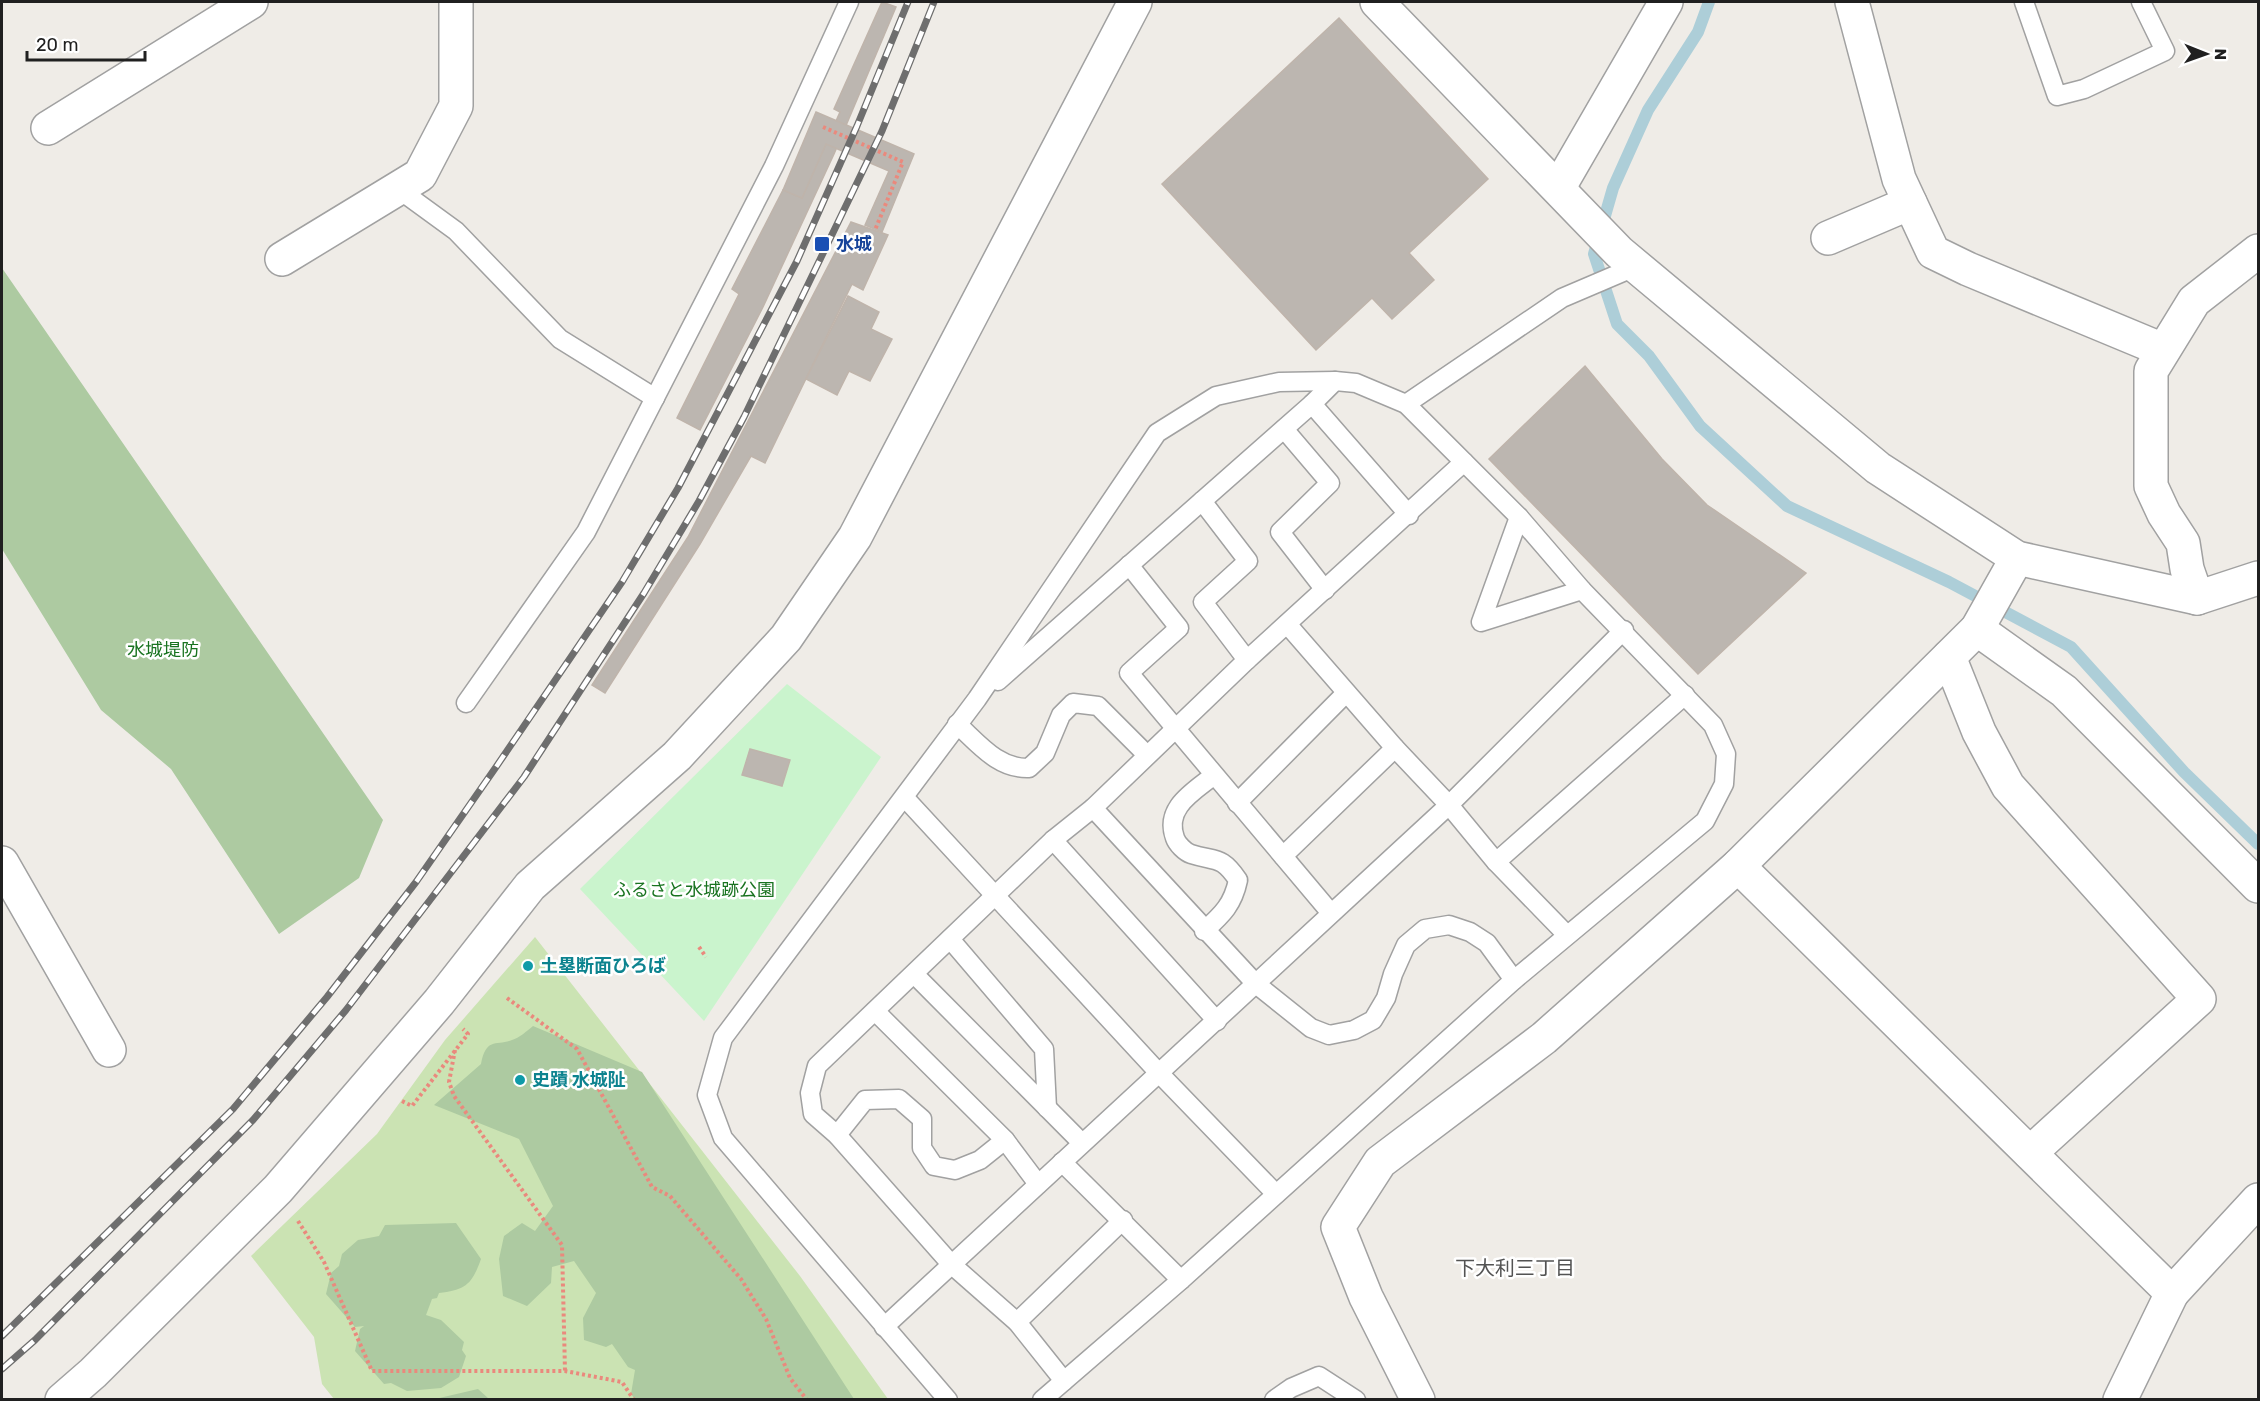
<svg xmlns="http://www.w3.org/2000/svg" width="2260" height="1401" viewBox="0 0 2260 1401" font-family="Rubik,'Noto Sans JP',sans-serif">
	<style>
		.grass { fill: #cbe3b3 }
		.forest { fill: #adcaa1 }
		.park { fill: #caf4cd }
		.lines { fill: none; stroke-linecap: round; stroke-linejoin: round }
		.stream { stroke: #adced8; stroke-width: 12 }
		.building { fill: #bcb6b0; stroke: #bfb4ab; stroke-width: 1.5 }
		.service-casing { stroke: #a1a1a1; stroke-width: 21 }
		.minor-casing { stroke: #a1a1a1; stroke-width: 36 }
		.tertiary-casing { stroke: #a1a1a1; stroke-width: 36 }
		.path { stroke: #ea897d; stroke-width: 4; stroke-dasharray: 3 3; stroke-linecap: butt }
		.service { stroke: #fff; stroke-width: 18 }
		.minor { stroke: #fff; stroke-width: 33 }
		.tertiary { stroke: #fff; stroke-width: 33 }
		.rail-casing { stroke: #6e6e6e; stroke-width: 7 }
		.rail { stroke: #fff; stroke-width: 4.5; stroke-dasharray: 14; stroke-linecap: butt }
		.transit-dot { fill: #1a4fb4; stroke: #fff; stroke-width: 2 }
		.culture-dot { fill: #0f9aa8; stroke: #fff; stroke-width: 2 }
		.labels { text-anchor: middle; stroke-width: 5; stroke-linejoin: round; paint-order: stroke }
		.transit-label { font-size: 18px; font-weight: bold; fill: #164399; stroke: #fff; text-anchor: start }
		.park-label { font-size: 18px; fill: #197320; stroke: #fff }
		.culture-label { font-size: 18px; font-weight: bold; fill: #0d838f; stroke: #fff; text-anchor: start }
		.neighbourhood-label { font-size: 20px; fill: #535353; stroke: #fff }
	</style>
	<rect width="100%" height="100%" fill="#efece7"/>
	<path class="grass" d="M535,937L800,1276L888,1399H334L322,1384L314,1337L251,1256L377,1134L445,1040Z"/>
	<g class="forest">
		<path d="M2,268L383,820L359,878L279,934L171,769L101,710L2,549Z"/>
		<path d="M533,1026L642,1072L854,1399H635L631,1394L635,1370L628,1367L612,1344L606,1347L584,1340L583,1318L596,1293L574,1261L552,1267L551,1283L527,1306L503,1296L499,1259L504,1236L522,1223L535,1231L553,1206L519,1139L434,1105L481,1064C486,1037 496,1046 512,1040C519,1038 527,1031 533,1026Z"/>
		<path d="M456,1223L481,1259C472,1284 466,1290 439,1293L437,1298L432,1299L426,1315L441,1320L464,1342L462,1350L466,1356L459,1377L441,1388L407,1391L391,1383L384,1384L355,1351L360,1329L364,1326L355,1327L326,1294L331,1273L339,1266L342,1254L358,1240L379,1236L385,1225Z"/>
		<path d="M478,1389L489,1399H435Z"/>
	</g>
	<path class="park" d="M787,684L881,757L704,1021L580,889Z"/>
	<g class="lines">
		<path class="stream" d="M1709,2L1698,32L1648,110L1613,188L1594,254L1617,324L1649,356L1700,426L1787,506L1949,582L2071,647L2184,772L2258,844"/>
	</g>
	<g class="building">
		<path d="M882,2L896,7L834,154L763,307L700,430L677,418L739,294L732,289L783,190L802,198L840,112L834,109Z"/>
		<path d="M1339,18L1488,179L1409,253L1434,280L1392,319L1372,298L1316,350L1162,184Z"/>
		<path d="M816,112L914,154L882,232L865,225L889,171L826,144L802,198L783,190Z"/>
		<path d="M851,222L888,235L863,290L852,284L765,463L751,456L700,544L605,693L592,685L688,537Z"/>
		<path d="M848,296L879,312L871,329L892,339L870,381L849,371L837,395L806,379Z"/>
		<path d="M1585,366L1662,459L1707,505L1806,573L1698,674L1489,459Z"/>
		<path d="M750,749L790,760L782,786L742,775Z"/>
	</g>
	<g class="lines">
		<defs>
			<g id="service">
				<path d="M2024,2L2057,96L2084,89L2165,51L2141,2"/>
				<path d="M397,188L456,231L560,339L655,398"/>
				<path d="M1312,404L1409,515"/>
				<path d="M1406,404L1562,298L1637,266"/>
				<path d="M1284,429L1330,483L1280,532L1325,590"/>
				<path d="M1202,501L1248,561L1203,602L1247,660"/>
				<path d="M1519,517L1481,622L1582,590"/>
				<path d="M1129,565L1179,628L1129,673L1330,912"/>
				<path d="M1287,624L1395,748L1449,805L1496,862L1567,935"/>
				<path d="M998,681L1312,404L1335,381"/>
				<path d="M466,703L586,532L774,166L849,2"/>
				<path d="M957,724C979,744 998,769 1029,768L1045,753L1061,715L1073,703L1098,706L1146,754"/>
				<path d="M905,798L1158,1072L1276,1194"/>
				<path d="M1237,803L1346,693"/>
				<path d="M1093,808L1256,984L1311,1028L1329,1035L1354,1030L1373,1020L1386,998L1393,974L1406,945L1425,929L1449,925L1470,932L1487,943L1514,980"/>
				<path d="M1053,840L1217,1021"/>
				<path d="M1283,856L1395,748"/>
				<path d="M1496,862L1685,695"/>
				<path d="M1204,931C1223,914 1233,904 1238,880C1221,855 1216,862 1191,854C1185,852 1177,844 1175,838C1164,808 1193,792 1213,776"/>
				<path d="M950,939L1044,1049L1047,1108"/>
				<path d="M915,975L1082,1143"/>
				<path d="M875,1011L1005,1140L1038,1184"/>
				<path d="M837,1135L865,1100L899,1099L922,1119V1148L934,1166L955,1170L980,1160L1005,1140"/>
				<path d="M1062,1162L1181,1280"/>
				<path d="M1017,1322L1123,1220"/>
				<path d="M884,1327L1449,805L1624,630"/>
				<path d="M1064,1381L1017,1322L951,1264L837,1135L813,1114L810,1093L817,1066L1053,840L1093,808L1247,660L1464,462"/>
				<path d="M948,1400L723,1138L707,1095L723,1038L977,699L1157,433L1216,396L1279,382L1335,381L1356,383L1406,404L1519,517L1582,590L1713,725L1726,754L1724,784L1705,821L1514,980L1181,1280L1042,1400"/>
				<path d="M1274,1400L1291,1388L1319,1376L1356,1400"/>
			</g>
			<g id="minor">
				<path d="M1852,2L1899,179L1933,252L1968,269L2163,350"/>
				<path d="M48,128L251,2"/>
				<path d="M1559,187L1666,2"/>
				<path d="M1828,238L1910,203"/>
				<path d="M282,259L420,175L456,106V2"/>
				<path d="M2197,598L2187,569L2183,543L2164,514L2151,486V371L2194,301L2258,251"/>
				<path d="M1977,629L2064,691L2258,886"/>
				<path d="M1949,657L1979,732L2008,786L2199,999L2030,1153"/>
				<path d="M2,863L109,1050"/>
				<path d="M1738,866L2172,1293L2120,1400"/>
				<path d="M2172,1293L2258,1200"/>
				<path d="M1418,1400L1366,1297L1338,1227L1380,1162L1544,1038L1738,866L1977,629L2017,558"/>
			</g>
			<g id="tertiary">
				<path d="M1377,2L1619,252L1878,468L2017,558L2197,598L2258,578"/>
				<path d="M62,1400L93,1373L278,1189L439,1002L530,886L677,756L786,638L855,537L1135,2"/>
			</g>
		</defs>
		<use href="#service" class="service-casing"/>
		<use href="#minor" class="minor-casing"/>
		<use href="#tertiary" class="tertiary-casing"/>
		<g class="path">
			<path d="M823,127L903,162L875,230"/>
			<path d="M699,947L706,957"/>
			<path d="M507,998L577,1049L652,1187L670,1196L741,1279L766,1319L790,1378L807,1400"/>
			<path d="M455,1050L449,1082L454,1096L562,1245L565,1371"/>
			<path d="M402,1101L412,1106L468,1034L463,1029"/>
			<path d="M298,1221L324,1262L372,1371H565L622,1382L634,1400"/>
		</g>
		<use href="#service" class="service"/>
		<use href="#minor" class="minor"/>
		<use href="#tertiary" class="tertiary"/>
		<defs>
			<g id="rail">
				<path d="M2,1336L233,1109L327,997L416,882L496,767L622,582L678,488L797,261L857,126L908,2"/>
				<path d="M2,1369L35,1340L253,1120L346,1010L524,777L644,593L699,501L744,417L882,131L934,2"/>
			</g>
		</defs>
		<use href="#rail" class="rail-casing"/>
		<use href="#rail" class="rail"/>
	</g>
	<rect class="transit-dot" x="814" y="236" width="16" height="16" rx="3"/>
	<g class="culture-dot">
		<circle cx="528" cy="966" r="6"/>
		<circle cx="520" cy="1080" r="6"/>
	</g>
	<g class="labels">
		<g class="transit-label">
			<text x="836" y="250">水城</text>
		</g>
		<g class="park-label">
			<text x="163" y="656">水城堤防</text>
			<text x="694" y="896">ふるさと水城跡公園</text>
		</g>
		<g class="culture-label">
			<text x="540" y="972">土塁断面ひろば</text>
			<text x="532" y="1086">史蹟 水城阯</text>
		</g>
		<g class="neighbourhood-label">
			<text x="1515" y="1275">下大利三丁目</text>
		</g>
	</g>
	<rect width="2260" height="1401" fill="none" stroke="#202020" stroke-width="6"/>
	<g transform="translate(2206 54) rotate(91)" stroke="#ffffff" stroke-width="4.5" paint-order="stroke">
	<path d="M0-4.5L10 22L0 15L-10 22Z" fill="#202020"/>
	<text y="-9" font-size="16" font-weight="bold" text-anchor="middle" fill="#202020">N</text>
	</g>
	<path d="M27 51v9h118v-9" fill="none" stroke="#202020" stroke-width="3"/>
	<text x="36" y="51" font-size="18" fill="#202020" stroke="#ffffff" stroke-width="4.5" paint-order="stroke">20 m</text>
</svg>
